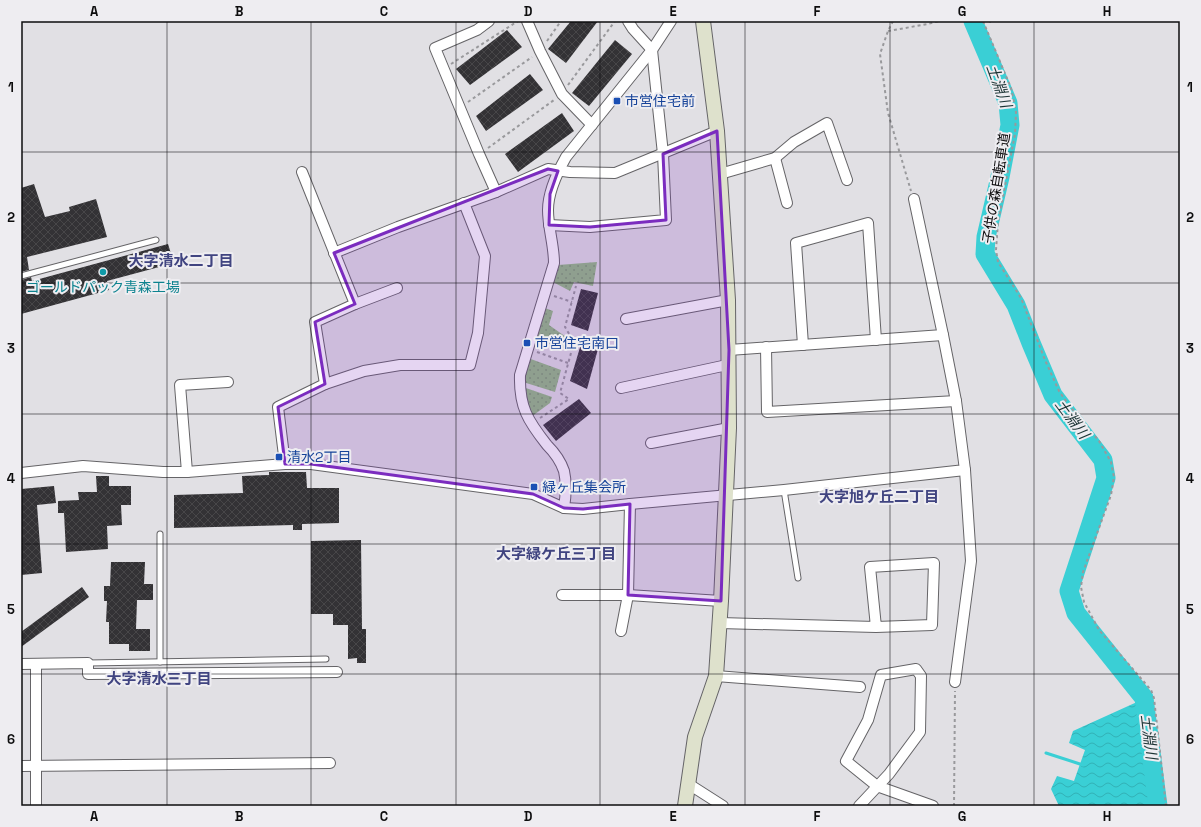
<svg xmlns="http://www.w3.org/2000/svg" width="1201" height="827" viewBox="0 0 1201 827" font-family="'Space Grotesk','Noto Sans JP',sans-serif">
	<style>
		.park { fill: url(#park-dots) }
		.water { fill: url(#water-waves) }
		.lines { fill: none; stroke-linecap: round; stroke-linejoin: round }
		.stream { stroke: #3acfd5; stroke-width: 3 }
		.river { stroke: #3acfd5; stroke-width: 19 }
		.building { fill: url(#building-cross-hatch) }
		.lane-casing { stroke: #656467; stroke-width: 7 }
		.street-casing { stroke: #656467; stroke-width: 12 }
		.secondary-casing { stroke: #656467; stroke-width: 16 }
		.path { stroke: #99999c; stroke-width: 2; stroke-dasharray: 3 3; stroke-linecap: butt }
		.lane { stroke: #fff; stroke-width: 5 }
		.street { stroke: #fff; stroke-width: 10 }
		.secondary { stroke: #dee1cc; stroke-width: 14 }
		.marked { fill: #7b2cbf; fill-opacity: 0.2; stroke: #7b2cbf; stroke-width: 3; stroke-linejoin: round }
		.grid { fill: none; stroke: #0d0d0e; stroke-width: 1; stroke-opacity: 0.55 }
		.transit-dot { fill: #1a4fb4; stroke: #eeedf1; stroke-width: 1.5 }
		.culture-dot { fill: #0f9aa8; stroke: #eeedf1; stroke-width: 1.5 }
		.labels { text-anchor: middle; stroke-width: 4; stroke-linejoin: round; paint-order: stroke }
		.transit-label { font-size: 14px; fill: #164399; stroke: #eeedf1; text-anchor: start }
		.street-label { font-size: 14px; fill: #0d0d0e; stroke: #eeedf1 }
		.culture-label { font-size: 14px; fill: #0d838f; stroke: #eeedf1 }
		.water-label { font-size: 15px; font-style: italic; fill: #1c3435; stroke: #eeedf1 }
		.neighbourhood-label { font-size: 15px; font-weight: bold; fill: #404480; stroke: #eeedf1 }
		.neatline { fill: none; stroke: #0d0d0e; stroke-width: 1.5 }
		.grid-label { font-size: 13px; text-anchor: middle; font-weight: bold; fill: #0d0d0e }
	</style>
	<defs>
		<pattern id="park-dots" width="8" height="8" patternUnits="userSpaceOnUse"><rect width="8" height="8" fill="#94bc84"/><path d="M2 2h.1M6 6h.1" fill="none" stroke="#7ea071" stroke-width="1.8" stroke-linecap="round"/></pattern>
		<pattern id="water-waves" width="16" height="10" patternUnits="userSpaceOnUse"><rect width="16" height="10" fill="#3acfd5"/><path d="M0 5q4-4 8 0t8 0" fill="none" stroke="#32b1b6"/></pattern>
		<pattern id="building-cross-hatch" width="8" height="8" patternUnits="userSpaceOnUse"><rect width="8" height="8" fill="#333235"/><path d="M0 0l8 8M0 8l8-8" fill="none" stroke="#474648"/></pattern>
	</defs>
	<rect width="100%" height="100%" fill="#e1e0e4"/>
	<g class="park">
		<path d="M597,262L593,286L574,282L570,291L553,282L558,265Z"/>
		<path d="M542,307L553,311L549,325L569,339L565,349L534,338Z"/>
		<path d="M528,358L561,370L555,392L523,382Z"/>
		<path d="M523,387L552,397L550,403L531,417Z"/>
	</g>
	<path class="water" d="M1137,702L1153,806H1059L1051,789L1057,776L1074,781L1085,750L1069,743L1073,731Z"/>
	<g class="lines">
		<path class="stream" d="M1046,753L1083,765"/>
		<path class="river" d="M973,21L1008,103L1010,125L1000,177L986,237L985,254L1016,305L1031,343L1053,395L1103,460L1106,478L1069,591L1076,613L1144,698L1158,806"/>
	</g>
	<g class="building">
		<path d="M571,21H598L566,63L548,49Z"/>
		<path d="M507,30L522,47L470,85L456,69Z"/>
		<path d="M615,40L632,54L589,106L572,93Z"/>
		<path d="M530,74L543,90L486,131L476,116Z"/>
		<path d="M562,113L574,131L518,172L505,154Z"/>
		<path d="M34,184L45,217L70,211L69,207L96,199L107,237L27,257L29,270L21,272V188Z"/>
		<path d="M168,244L174,263L107,281L109,290L21,314V280L31,277L32,281Z"/>
		<path d="M581,289L598,293L588,331L571,325Z"/>
		<path d="M581,344L598,349L587,389L570,381Z"/>
		<path d="M579,399L591,413L556,441L543,425Z"/>
		<path d="M269,472H306L307,488H339V523L302,524V530H293V525L174,528V495L243,493L242,476L269,475Z"/>
		<path d="M96,476H109V486H131V505H121L122,525L107,526L108,549L66,552L64,513H58V501L79,500L78,492H97Z"/>
		<path d="M54,486L56,503L37,505L42,573L21,575V489Z"/>
		<path d="M361,540L362,629H366V663H357V658L348,659V625H333V614H311V541Z"/>
		<path d="M111,562H145L144,584H153V600H137L136,629H150V651H129V644H109V622H106L107,601H104V586H110Z"/>
		<path d="M82,587L89,597L21,647V632Z"/>
	</g>
	<g class="lines">
		<defs>
			<g id="lane">
				<path d="M21,276L156,240"/>
				<path d="M784,490L798,578"/>
				<path d="M160,662V534"/>
				<path d="M88,663L326,659"/>
			</g>
			<g id="street">
				<path d="M489,21L477,30L435,48L479,154L496,192"/>
				<path d="M527,21L540,51L562,94L592,125"/>
				<path d="M775,158L787,203"/>
				<path d="M720,174L775,158L794,142L827,123L847,180"/>
				<path d="M549,225L590,227L666,220L663,154L652,50L633,29L628,21"/>
				<path d="M334,253L398,227L496,192L548,169L570,172L615,173L717,131"/>
				<path d="M355,304L397,288"/>
				<path d="M626,319L728,300"/>
				<path d="M803,345L796,243L868,223L876,340"/>
				<path d="M766,347L767,412L956,401"/>
				<path d="M729,350L943,335"/>
				<path d="M325,384L364,371L400,365H470L478,333L485,256L464,203"/>
				<path d="M621,388L727,365"/>
				<path d="M651,443L729,428"/>
				<path d="M285,464L278,407L325,384L315,322L355,304L302,172"/>
				<path d="M187,472L180,385L228,382"/>
				<path d="M21,473L83,466L163,472H187L285,464H311L533,494L564,508L583,509L630,504L784,490L965,470L956,401L943,335L914,199"/>
				<path d="M564,508C566,495 567,484 564,471C561,462 554,452 547,445C528,421 519,407 520,375L554,263C554,245 548,228 548,210C548,192 557,173 566,157L652,50L671,21"/>
				<path d="M562,595H628L721,601"/>
				<path d="M720,623L876,627L932,625L934,563L870,567L876,627"/>
				<path d="M621,631L628,595L630,504"/>
				<path d="M21,664L88,663V674L337,672"/>
				<path d="M36,664V806"/>
				<path d="M716,676L860,687"/>
				<path d="M955,682L971,561L965,470"/>
				<path d="M21,766L330,763"/>
				<path d="M687,783L723,806"/>
				<path d="M859,806L889,774L920,732L921,676L916,669L881,675L868,720L846,761L877,786L933,806"/>
			</g>
			<path id="secondary" d="M685,806L695,737L716,676L721,601L729,428L728,300L717,131L703,21"/>
		</defs>
		<use href="#lane" class="lane-casing"/>
		<use href="#street" class="street-casing"/>
		<use href="#secondary" class="secondary-casing"/>
		<g class="path">
			<path d="M893,21L888,31L880,54L888,113L911,191"/>
			<path d="M983,21L1011,88L1016,112L1015,134L998,222L996,250L998,262L1021,298L1045,360L1059,391L1068,404L1099,441L1111,462L1114,477L1111,495L1083,572L1081,587L1084,602L1099,630L1151,690L1154,698L1166,806"/>
			<path d="M989,21L991,22"/>
			<path d="M888,31L928,24L939,21"/>
			<path d="M547,41L561,21"/>
			<path d="M451,64L518,21"/>
			<path d="M568,85L615,21"/>
			<path d="M468,102L532,57"/>
			<path d="M488,148L554,100"/>
			<path d="M554,296L572,302"/>
			<path d="M537,352L568,363"/>
			<path d="M540,418L569,399L560,393L574,342L565,327L576,286"/>
			<path d="M954,806L955,691"/>
		</g>
		<use href="#lane" class="lane"/>
		<use href="#street" class="street"/>
		<use href="#secondary" class="secondary"/>
	</g>
	<path class="marked" d="M717,131L729,350L721,601L628,595L630,504L583,509L564,508L533,494L311,464H285L278,407L325,384L315,322L355,304L334,253L548,169L558,171L550,194L549,225L590,227L666,220L663,154Z"/>
	<path class="grid" d="M167,21V806M311,21V806M456,21V806M600,21V806M745,21V806M890,21V806M1034,21V806M21,152H1180M21,283H1180M21,414H1180M21,544H1180M21,674H1180"/>
	<g class="transit-dot">
		<rect x="613" y="97" width="8" height="8" rx="2"/>
		<rect x="523" y="339" width="8" height="8" rx="2"/>
		<rect x="275" y="453" width="8" height="8" rx="2"/>
		<rect x="530" y="483" width="8" height="8" rx="2"/>
	</g>
	<circle class="culture-dot" cx="103" cy="272" r="4"/>
	<g class="labels">
		<g class="transit-label">
			<text x="625" y="106">市営住宅前</text>
			<text x="535" y="348">市営住宅南口</text>
			<text x="287" y="462">清水2丁目</text>
			<text x="542" y="492">緑ヶ丘集会所</text>
		</g>
		<g class="street-label">
			<text transform="translate(996 188) rotate(-81)" y="5">子供の森自転車道</text>
		</g>
		<g class="culture-label">
			<text x="103" y="292">ゴールドパック青森工場</text>
		</g>
		<g class="water-label">
			<text transform="translate(999 86) rotate(70)" y="5">土淵川</text>
			<text transform="translate(1072 419) rotate(53)" y="5">土淵川</text>
			<text transform="translate(1149 737) rotate(83)" y="5">土淵川</text>
		</g>
		<g class="neighbourhood-label">
			<text x="181" y="266">大字清水二丁目</text>
			<text x="879" y="502">大字旭ケ丘二丁目</text>
			<text x="556" y="559">大字緑ケ丘三丁目</text>
			<text x="159" y="684">大字清水三丁目</text>
		</g>
	</g>
	<rect width="1201" height="827" fill="none" stroke="#eeedf1" stroke-width="44"/>
	<rect x="22" y="22" width="1157" height="783" class="neatline"/>
	<g class="grid-label">
		<text x="94" y="16">A</text>
		<text x="239" y="16">B</text>
		<text x="384" y="16">C</text>
		<text x="528" y="16">D</text>
		<text x="673" y="16">E</text>
		<text x="817" y="16">F</text>
		<text x="962" y="16">G</text>
		<text x="1107" y="16">H</text>
		<text x="11" y="92">1</text>
		<text x="1190" y="92">1</text>
		<text x="11" y="222">2</text>
		<text x="1190" y="222">2</text>
		<text x="11" y="353">3</text>
		<text x="1190" y="353">3</text>
		<text x="11" y="483">4</text>
		<text x="1190" y="483">4</text>
		<text x="11" y="614">5</text>
		<text x="1190" y="614">5</text>
		<text x="11" y="744">6</text>
		<text x="1190" y="744">6</text>
		<text x="94" y="821">A</text>
		<text x="239" y="821">B</text>
		<text x="384" y="821">C</text>
		<text x="528" y="821">D</text>
		<text x="673" y="821">E</text>
		<text x="817" y="821">F</text>
		<text x="962" y="821">G</text>
		<text x="1107" y="821">H</text>
	</g>
</svg>
